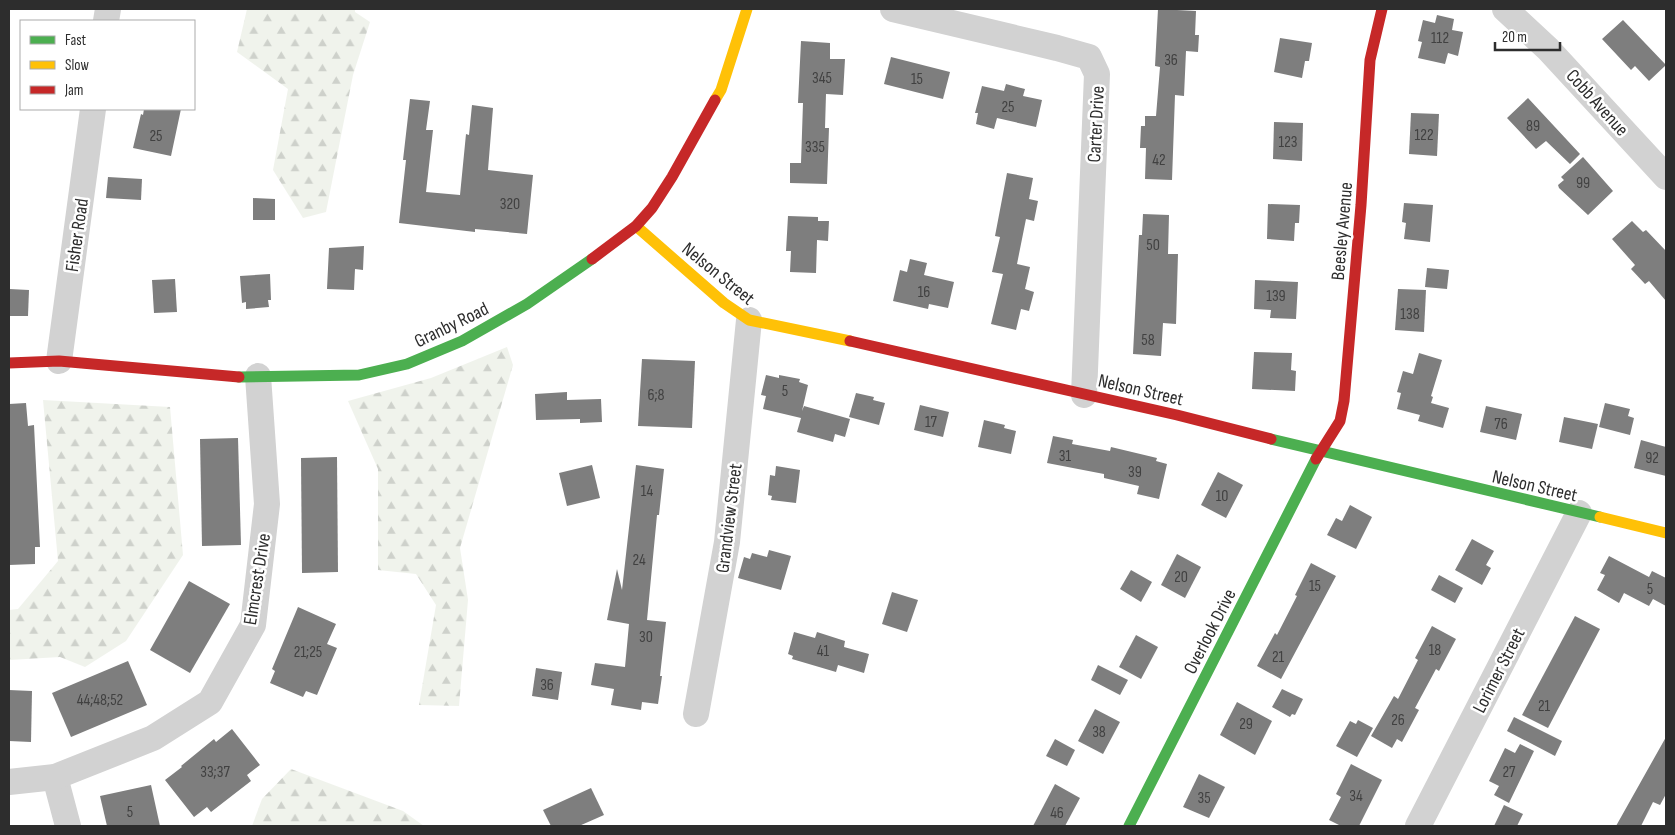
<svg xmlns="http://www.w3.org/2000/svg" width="1675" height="835" viewBox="0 0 1675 835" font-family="'Sofia Sans Condensed',sans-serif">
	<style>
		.forest { fill: url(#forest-firs) }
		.building { fill: #7e7e7e }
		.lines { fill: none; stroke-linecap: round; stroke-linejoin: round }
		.street { stroke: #d2d2d2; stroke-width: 26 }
		.fast { stroke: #4caf50; stroke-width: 11 }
		.slow { stroke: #ffc107; stroke-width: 11 }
		.jam { stroke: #c62828; stroke-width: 11 }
		.labels { text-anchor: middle; stroke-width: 5; stroke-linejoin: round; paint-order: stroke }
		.number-label { font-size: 16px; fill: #414141 }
		.street-label { font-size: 19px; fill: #2d2d2d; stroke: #fff }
	</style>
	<defs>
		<pattern id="forest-firs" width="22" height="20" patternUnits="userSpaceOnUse" patternTransform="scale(1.25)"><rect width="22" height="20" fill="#f0f3ec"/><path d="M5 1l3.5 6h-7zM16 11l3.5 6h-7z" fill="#ced1cb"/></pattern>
	</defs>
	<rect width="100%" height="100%" fill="#fff"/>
	<g class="forest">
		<path d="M247,9H355V12L370,22L353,75L326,212L303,218L273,170L288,89L237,52Z"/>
		<path d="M507,347L513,365L460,548L468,600L459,706L419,705L436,605L416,574L378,570V469L348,401L431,378Z"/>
		<path d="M43,400L170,407L183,555L126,641L85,667L60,657L9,660V610L18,609L58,561Z"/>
		<path d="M291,769L403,811L424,826H252L262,799Z"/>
	</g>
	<g class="building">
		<path d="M1158,9L1196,11L1195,35H1199L1198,52L1186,51L1184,96L1175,95L1172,180L1145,179L1146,148H1140L1141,126H1145V116H1156L1160,67L1155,66Z"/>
		<path d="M1437,15L1454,19L1452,30L1463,32L1458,56L1448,53L1445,64L1418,58L1422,42L1418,41L1423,20L1435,23Z"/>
		<path d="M1623,20L1666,65L1649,81L1635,66L1631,70L1602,39Z"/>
		<path d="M1280,38L1312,43L1309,61H1305L1302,78L1274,72Z"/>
		<path d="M801,41L830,43V59H845L843,95L826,94L825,128H829L827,184L790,183V163H801L803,103H798Z"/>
		<path d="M891,57L950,72L943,99L884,84Z"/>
		<path d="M1006,84L1025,89L1023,96L1042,100L1036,127L997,118L994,129L976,124L978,113H975L982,86L1004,91Z"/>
		<path d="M1528,98L1580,154L1570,164L1546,141L1536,149L1507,118Z"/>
		<path d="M410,99L430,101L426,130H433L426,192L460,195L466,134L469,135L472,105L493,108L488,170L533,175L527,234L475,229V232L399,223L406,160H403Z"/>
		<path d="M144,109H181L171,156L133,148L141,114L143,115Z"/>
		<path d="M1411,113L1439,114L1437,156L1409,154Z"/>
		<path d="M1274,122L1303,123L1302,161L1273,159Z"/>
		<path d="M1583,157L1613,191L1588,215L1559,188L1558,185L1564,180L1561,177Z"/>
		<path d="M1007,173L1033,178L1029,199L1038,201L1034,221L1026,219L1017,264L1030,267L1025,289L1034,292L1029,311L1021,309L1016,330L991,324L1003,274L992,272L1000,237L995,236Z"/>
		<path d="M108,177L142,179L141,200L106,198Z"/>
		<path d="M253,198L275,199V220H253Z"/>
		<path d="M1404,203L1433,205L1430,242L1404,239L1406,223L1402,222Z"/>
		<path d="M1268,204L1300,205L1299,223H1295L1294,241L1267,239Z"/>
		<path d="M1143,214L1169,215L1168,254H1178L1176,324L1163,323L1161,356L1133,354L1139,235H1142Z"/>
		<path d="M788,216L818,217V221H829L828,241L817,240L816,273L790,272L791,251H786Z"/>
		<path d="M1632,221L1643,232L1646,230L1666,251V301L1649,281L1645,284L1631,269L1635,265L1612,239Z"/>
		<path d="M364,246L363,270L355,269L354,290L327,289L329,248Z"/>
		<path d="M910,259L927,263L924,275L954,282L948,308L929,304L928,309L893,301L900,270L907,272Z"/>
		<path d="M1427,268L1449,270L1447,289L1425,287Z"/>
		<path d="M270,274L271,300H268L269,307L246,309V302L242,303L240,276Z"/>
		<path d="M175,279L177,312L154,313L152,280Z"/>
		<path d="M1255,280L1298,282L1296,319L1270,318L1271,310L1254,309Z"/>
		<path d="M9,289L29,290L28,316H9Z"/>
		<path d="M1398,289L1426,290L1424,332L1395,330Z"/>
		<path d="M1254,352L1292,353L1291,370L1296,371L1295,391L1252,389Z"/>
		<path d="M1419,353L1442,360L1431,396L1433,397L1431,403L1449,408L1443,428L1418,421L1420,415L1397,409L1401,393L1397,392L1403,371L1413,374Z"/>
		<path d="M642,359L695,361L692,428L638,426Z"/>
		<path d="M766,375L779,378V375L800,379L799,382L808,385L802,411L804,406L850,419L845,437L835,434L833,442L797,432L801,418L763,409L766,396L761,395Z"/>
		<path d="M567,392V400L601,399L602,422L580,423V419L536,420L535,394Z"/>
		<path d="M856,393L874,397L873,400L885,403L879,425L849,417Z"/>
		<path d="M26,403L28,426L34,425L40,547H35V564L9,565V404Z"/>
		<path d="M1605,403L1630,409L1628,416L1634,418L1630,435L1599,427Z"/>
		<path d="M920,405L949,412L943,437L914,430Z"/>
		<path d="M1486,406L1522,414L1516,440L1480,432Z"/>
		<path d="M1564,417L1598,424L1592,449L1559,442Z"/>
		<path d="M984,420L1005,425L1004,428L1016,431L1011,454L978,447Z"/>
		<path d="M1053,436L1073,440L1072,444L1110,451L1111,447L1157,458L1156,461L1167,464L1159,499L1137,494L1139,486L1104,478V474L1047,463Z"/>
		<path d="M238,438L241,545L202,546L200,439Z"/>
		<path d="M1641,440L1666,447V476L1634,468Z"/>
		<path d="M337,457L338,572L302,573L301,458Z"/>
		<path d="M592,465L600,498L567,506L559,473Z"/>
		<path d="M636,465L664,469L659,515H657L647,620L666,622L660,676H662L658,704L642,702L641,710L611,705L614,689L591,685L595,663L625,667L629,624L607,620L617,569L622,590Z"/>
		<path d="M776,466L800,470L796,503L771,500L772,496L768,495L770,475L775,476Z"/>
		<path d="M1218,472L1243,485L1226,518L1201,505Z"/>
		<path d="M1350,505L1372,517L1356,549L1327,535L1336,518L1342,521Z"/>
		<path d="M1472,539L1494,551L1486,565L1491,568L1482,585L1455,570Z"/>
		<path d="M769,550L791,556L781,590L738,578L744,557L750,559L752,553L767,557Z"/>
		<path d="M1177,554L1201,567L1185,598L1161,585Z"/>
		<path d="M1609,556L1649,577L1652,571L1666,578V606L1653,599L1649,606L1624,593L1619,603L1597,590L1605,575L1600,573Z"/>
		<path d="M1311,563L1336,576L1281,679L1257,666L1275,633L1277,635L1297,596L1295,595Z"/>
		<path d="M1131,570L1152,582L1141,602L1120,589Z"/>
		<path d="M1439,575L1463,588L1455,603L1431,590Z"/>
		<path d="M189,581L230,604L190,673L150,650Z"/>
		<path d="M892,592L918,600L907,632L882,624Z"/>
		<path d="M298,607L336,624L327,644L337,648L317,695L306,691L303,697L270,683L275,671L272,669Z"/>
		<path d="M1575,616L1600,629L1548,728L1522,715Z"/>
		<path d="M1432,626L1456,639L1439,671L1436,669L1415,708L1419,710L1402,742L1397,739L1392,748L1371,736L1394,696L1398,699L1418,660L1415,658Z"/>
		<path d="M794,632L815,638L817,632L845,641L844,647L869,654L864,673L838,665L836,672L792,659L793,656L788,654Z"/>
		<path d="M1136,635L1158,647L1141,679L1119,667Z"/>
		<path d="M128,661L147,705L71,737L52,693Z"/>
		<path d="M1098,665L1128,680L1120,695L1091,680Z"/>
		<path d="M536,668L562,672L558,700L532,696Z"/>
		<path d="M1282,689L1303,699L1295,715L1292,714L1290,717L1272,707Z"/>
		<path d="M9,690L32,691L31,742L9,741Z"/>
		<path d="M1237,702L1272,721L1255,755L1220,735Z"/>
		<path d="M1095,709L1120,722L1103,754L1078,741Z"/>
		<path d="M1514,717L1562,741L1555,756L1507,731Z"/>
		<path d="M1358,720L1373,728L1357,757L1336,746L1350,721L1356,724Z"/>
		<path d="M232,729L260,765L247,775L251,781L211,812L207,807L194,817L165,780L182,767L181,766L214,739L216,742Z"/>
		<path d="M1666,737V794L1660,805L1653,802L1641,826H1616Z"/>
		<path d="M1055,739L1075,750L1067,766L1046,756Z"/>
		<path d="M1520,744L1534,751L1509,803L1494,795L1499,786L1489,781L1505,748L1515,753Z"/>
		<path d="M1351,764L1382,780L1359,826H1341L1329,820L1341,797L1336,794Z"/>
		<path d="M1199,774L1225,787L1209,818L1183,807Z"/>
		<path d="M1055,784L1080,798L1065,826H1033Z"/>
		<path d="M151,785L160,826H107L100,796Z"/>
		<path d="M591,788L604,815L579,826H551L543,810Z"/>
		<path d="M1504,805L1523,814L1517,826H1494Z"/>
	</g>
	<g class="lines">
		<g class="street">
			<path d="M893,9L1057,48L1089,57L1097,74L1084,395"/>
			<path d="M1505,9L1548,49L1666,177"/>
			<path d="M106,21L108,9"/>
			<path d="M59,361L93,109"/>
			<path d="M696,714L727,542L749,320"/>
			<path d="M55,777L68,826"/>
			<path d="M9,782L55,777L153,738L210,702L253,625L267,504L258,376"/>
			<path d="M1418,826L1579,513"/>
		</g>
		<g class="fast">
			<path d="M239,377L359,375L407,364L462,341L527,304L592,259"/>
			<path d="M1271,439L1600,517"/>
			<path d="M1129,826L1316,459"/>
		</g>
		<g class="slow">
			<path d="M715,100L721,90L747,9"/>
			<path d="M636,226L724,303L749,320L850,341"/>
			<path d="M1600,517L1666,533"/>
		</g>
		<g class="jam">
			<path d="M592,259L636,226L652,208L672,177L715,100"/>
			<path d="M850,341L1177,415L1271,439"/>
			<path d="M9,363L59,361L239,377"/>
			<path d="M1316,459L1340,421L1344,401L1361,205L1370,60L1382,9"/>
		</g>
	</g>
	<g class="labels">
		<g class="number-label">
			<text x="1440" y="43">112</text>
			<text x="1171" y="65">36</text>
			<text x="822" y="83">345</text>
			<text x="917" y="84">15</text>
			<text x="1008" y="112">25</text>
			<text x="1533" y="131">89</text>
			<text x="1424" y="140">122</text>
			<text x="156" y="141">25</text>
			<text x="1288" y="147">123</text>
			<text x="815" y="152">335</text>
			<text x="1159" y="165">42</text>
			<text x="1583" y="188">99</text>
			<text x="510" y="209">320</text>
			<text x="1153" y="250">50</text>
			<text x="924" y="297">16</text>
			<text x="1276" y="301">139</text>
			<text x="1410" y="319">138</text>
			<text x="1148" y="345">58</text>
			<text x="785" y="396">5</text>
			<text x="656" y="400">6;8</text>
			<text x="931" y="427">17</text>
			<text x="1501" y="429">76</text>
			<text x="1065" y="461">31</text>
			<text x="1652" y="463">92</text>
			<text x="1135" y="477">39</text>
			<text x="647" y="496">14</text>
			<text x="1222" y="501">10</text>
			<text x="639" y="565">24</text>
			<text x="1181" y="582">20</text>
			<text x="1315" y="591">15</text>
			<text x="1650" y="594">5</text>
			<text x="646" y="642">30</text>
			<text x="1435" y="655">18</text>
			<text x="823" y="656">41</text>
			<text x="308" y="657">21;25</text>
			<text x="1278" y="662">21</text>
			<text x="547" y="690">36</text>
			<text x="100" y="705">44;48;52</text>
			<text x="1544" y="711">21</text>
			<text x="1398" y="725">26</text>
			<text x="1246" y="729">29</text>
			<text x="1099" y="737">38</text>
			<text x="215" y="777">33;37</text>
			<text x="1509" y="777">27</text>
			<text x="1356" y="801">34</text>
			<text x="1204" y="803">35</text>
			<text x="130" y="817">5</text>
			<text x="1057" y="818">46</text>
		</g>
		<g class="street-label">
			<text transform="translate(1598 102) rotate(48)" y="7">Cobb Avenue</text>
			<text transform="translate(1095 124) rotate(-87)" y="7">Carter Drive</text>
			<text transform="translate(1341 231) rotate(-85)" y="7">Beesley Avenue</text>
			<text transform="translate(76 235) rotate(-82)" y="7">Fisher Road</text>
			<text transform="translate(719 273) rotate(39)" y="7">Nelson Street</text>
			<text transform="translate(451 324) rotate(-26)" y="7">Granby Road</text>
			<text transform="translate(1141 389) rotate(13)" y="7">Nelson Street</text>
			<text transform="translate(1535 485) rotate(13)" y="7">Nelson Street</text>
			<text transform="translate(728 518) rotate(-83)" y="7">Grandview Street</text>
			<text transform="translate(256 579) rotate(-81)" y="7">Elmcrest Drive</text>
			<text transform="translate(1209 631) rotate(-63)" y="7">Overlook Drive</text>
			<text transform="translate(1498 670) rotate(-63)" y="7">Lorimer Street</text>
		</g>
	</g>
	<rect width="1675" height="835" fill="none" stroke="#2d2d2d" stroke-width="20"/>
	<rect x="20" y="20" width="175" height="90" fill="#ffffff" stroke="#ababab"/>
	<rect x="30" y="36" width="25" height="8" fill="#4caf50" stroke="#ababab"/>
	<text x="65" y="45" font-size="15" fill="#2d2d2d">Fast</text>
	<rect x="30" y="61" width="25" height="8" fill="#ffc107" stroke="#ababab"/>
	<text x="65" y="70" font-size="15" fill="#2d2d2d">Slow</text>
	<rect x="30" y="86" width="25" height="8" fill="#c62828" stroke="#ababab"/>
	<text x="65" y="95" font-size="15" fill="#2d2d2d">Jam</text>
	<path d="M1495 42v8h65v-8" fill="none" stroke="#2d2d2d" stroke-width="2.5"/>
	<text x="1502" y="42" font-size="15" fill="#2d2d2d" stroke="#ffffff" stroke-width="4" paint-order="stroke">20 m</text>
</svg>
